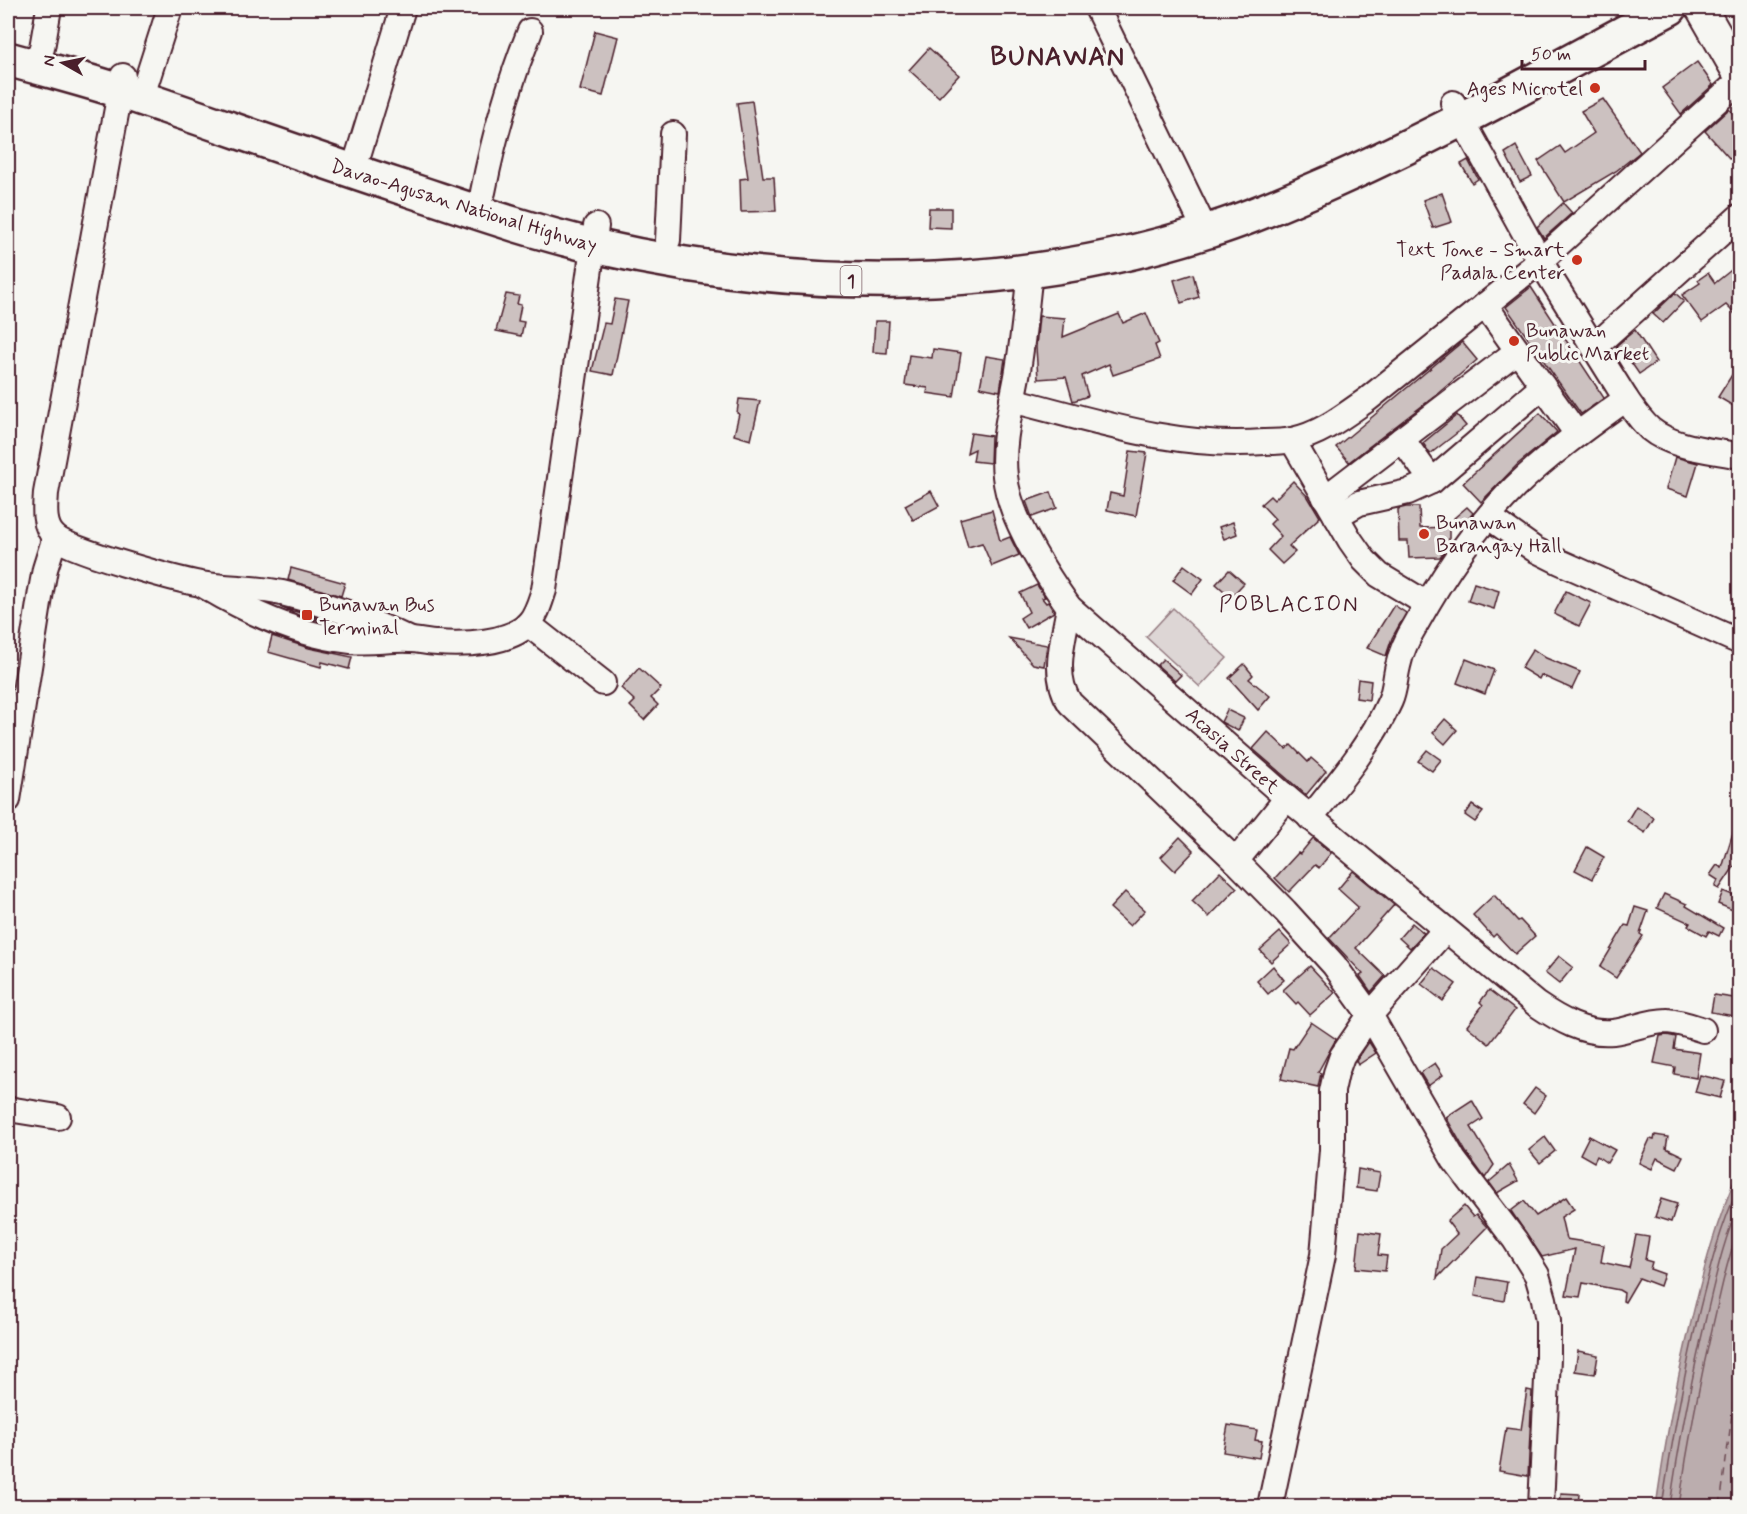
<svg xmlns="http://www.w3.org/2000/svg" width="1747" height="1514" viewBox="0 0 1747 1514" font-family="Mynerve,sans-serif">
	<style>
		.green { fill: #ddd6d5; stroke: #947a80; stroke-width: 1.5 }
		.water { fill: #bbadae; stroke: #8e747a; stroke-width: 1.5 }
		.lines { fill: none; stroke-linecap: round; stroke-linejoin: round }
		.shore { stroke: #77585f; stroke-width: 1.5 }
		.ferry { stroke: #6c4a52; stroke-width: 1.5; stroke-dasharray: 8 6; stroke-linecap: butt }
		.building { fill: #ccc1c0; stroke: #4a1f2b; stroke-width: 1.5 }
		.minor-casing { stroke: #4a1f2b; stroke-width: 28 }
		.major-casing { stroke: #4a1f2b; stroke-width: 34 }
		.highway-casing { stroke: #4a1f2b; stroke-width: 38 }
		.minor { stroke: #f6f6f2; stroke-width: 24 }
		.major { stroke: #f6f6f2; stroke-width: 30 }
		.highway { stroke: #f6f6f2; stroke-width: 33 }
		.poi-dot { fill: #c8321e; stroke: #f6f6f2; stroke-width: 2 }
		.labels { text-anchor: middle; stroke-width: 6; stroke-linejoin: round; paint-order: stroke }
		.shield { fill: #f6f6f2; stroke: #7e6067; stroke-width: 1.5 }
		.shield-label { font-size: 18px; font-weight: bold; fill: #4a1f2b }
		.poi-label { font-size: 20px; fill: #4a1f2b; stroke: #f6f6f2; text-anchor: start }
		.street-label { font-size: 20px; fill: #4a1f2b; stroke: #f6f6f2 }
		.quarter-label { font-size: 22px; letter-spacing: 1.5px; fill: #4a1f2b; stroke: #f6f6f2 }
		.district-label { font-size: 26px; font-weight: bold; letter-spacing: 1.5px; fill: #4a1f2b; stroke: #f6f6f2 }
	</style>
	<rect width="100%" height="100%" fill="#f6f6f2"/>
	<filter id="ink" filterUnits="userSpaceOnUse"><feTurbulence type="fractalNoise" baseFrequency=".0167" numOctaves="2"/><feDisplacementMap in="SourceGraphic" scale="12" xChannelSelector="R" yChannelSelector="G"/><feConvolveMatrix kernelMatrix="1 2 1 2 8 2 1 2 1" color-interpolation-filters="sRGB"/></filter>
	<g filter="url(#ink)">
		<path class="green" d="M1173,608L1227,658L1200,687L1146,637Z"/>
		<path class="water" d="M1739,1170V1506H1656C1665,1444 1676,1383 1691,1322C1704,1268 1716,1221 1739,1170Z"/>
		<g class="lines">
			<g class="shore">
				<path d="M1662,1506C1672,1442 1683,1379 1698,1316C1709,1271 1720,1227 1740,1184"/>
				<path d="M1670,1506C1679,1441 1692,1377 1707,1313C1716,1275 1724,1238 1740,1203"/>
				<path d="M1679,1506C1688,1442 1700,1379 1715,1316C1722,1286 1728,1256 1740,1227"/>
			</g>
			<path class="ferry" d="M1720,1506L1740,1353"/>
		</g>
		<g class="building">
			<path d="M595,31L618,37L603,96L580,90Z"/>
			<path d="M929,48L959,75L939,97L909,70Z"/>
			<path d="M1697,62L1713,85L1681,114L1662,88Z"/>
			<path d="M1603,99L1640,152L1616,171L1564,202L1538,161L1560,146L1565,153L1594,133L1581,111Z"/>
			<path d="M752,101L763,177H774L776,211L741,212L740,179L748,178L737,103Z"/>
			<path d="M1729,109L1740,122V164L1733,157L1730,159L1705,131Z"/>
			<path d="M1516,146L1532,176L1520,182L1505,153Z"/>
			<path d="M1468,160L1478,179L1472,183L1461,164Z"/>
			<path d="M1442,193L1452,222L1433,228L1423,200Z"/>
			<path d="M1563,203L1572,213L1544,238L1537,227Z"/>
			<path d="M929,208H951V228L928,227Z"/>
			<path d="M1740,263V319L1726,305L1702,322L1682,295L1700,283L1698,280L1708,273L1715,283Z"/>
			<path d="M1193,274L1199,297L1181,303L1174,280Z"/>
			<path d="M1531,287L1604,398L1581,414L1506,307Z"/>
			<path d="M1675,293L1684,301L1663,323L1653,314Z"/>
			<path d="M506,294L519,296L517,304L521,305L518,321L524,322L521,336L496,331Z"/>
			<path d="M615,299L628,301L613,375L592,371L604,323L610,324Z"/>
			<path d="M1146,313L1159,343L1155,345L1160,359L1113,375L1109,364L1082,376L1088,396L1073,401L1066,377L1038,379L1036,347L1039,316L1065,318L1063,337L1119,314L1123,323Z"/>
			<path d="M875,321H889L887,353L873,352Z"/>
			<path d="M1635,330L1656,362L1639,374L1626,355L1623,356L1616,346Z"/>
			<path d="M1462,342L1477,360L1435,396L1349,462L1336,447Z"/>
			<path d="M933,349L961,353L954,397L927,393L928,388L905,385L909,355L932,358Z"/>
			<path d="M986,356L1005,359L1000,391L980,387Z"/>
			<path d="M1740,362V400L1735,407L1718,397Z"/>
			<path d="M739,399L760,401L751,440L734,435L739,414L737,413Z"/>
			<path d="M1540,413L1557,432L1518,464L1481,502L1463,483Z"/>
			<path d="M1457,415L1466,426L1430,454L1423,443Z"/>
			<path d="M971,433L991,436L990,463L973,461L975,449L967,453Z"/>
			<path d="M1130,451L1147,453L1136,516L1107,510L1110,493L1123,496Z"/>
			<path d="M1675,457L1698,463L1688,496L1666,489Z"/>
			<path d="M1293,481L1308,497L1320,517L1289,546L1295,552L1282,564L1268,550L1281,536L1270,524L1275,519L1261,504L1270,496L1274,500Z"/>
			<path d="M931,491L939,506L913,520L905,505Z"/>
			<path d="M1051,492L1057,508L1032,517L1026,501Z"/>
			<path d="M1406,507H1419L1420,528L1449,527V544L1440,557L1409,558L1408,541H1399L1398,509Z"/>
			<path d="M1467,507L1473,513L1462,527L1454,518Z"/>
			<path d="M992,510L1000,541L1010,537L1019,555L992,566L982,543L968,547L960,519Z"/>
			<path d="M1233,522L1237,534L1224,539L1219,527Z"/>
			<path d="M1184,565L1203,579L1192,594L1173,580Z"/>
			<path d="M291,568L345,583L341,596L288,580Z"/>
			<path d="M1229,570L1244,583L1231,597L1216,584Z"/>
			<path d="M1474,583L1499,591L1494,609L1468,601Z"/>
			<path d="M1037,585L1045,597L1042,598L1046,603L1048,602L1054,612L1026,628L1020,618L1029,612L1020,593Z"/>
			<path d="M1566,591L1591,603L1579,626L1554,614Z"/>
			<path d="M1394,605L1406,613L1392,638L1386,656L1367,648Z"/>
			<path d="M280,607L311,616L333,624L298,615Z"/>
			<path d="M272,636L309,648L352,657L349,669L322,662L321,667L268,652Z"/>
			<path d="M1009,638L1047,645L1044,666L1033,664Z"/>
			<path d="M1533,649L1546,658L1580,672L1572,689L1541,675L1539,679L1521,668Z"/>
			<path d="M1163,659L1181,675L1175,681L1157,665Z"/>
			<path d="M1466,659L1494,670L1485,694L1457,683Z"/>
			<path d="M1244,664L1253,675L1249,679L1270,696L1258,710L1229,678Z"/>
			<path d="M639,668L661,688L651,698L658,705L644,720L630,706L635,701L621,688Z"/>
			<path d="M1358,679L1371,681L1369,700L1356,698Z"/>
			<path d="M1227,710L1244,718L1238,731L1221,722Z"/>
			<path d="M1445,719L1457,730L1445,744L1433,733Z"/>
			<path d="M1268,732L1286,749L1291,745L1308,762L1311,758L1326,771L1306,795L1253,749Z"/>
			<path d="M1427,750L1441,760L1432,771L1418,761Z"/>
			<path d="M1472,805L1483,812L1475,822L1465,815Z"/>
			<path d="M1636,806L1654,818L1645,833L1627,821Z"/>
			<path d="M1737,820L1740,821V858L1719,889L1715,887L1718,880L1710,875L1717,865L1722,868Z"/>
			<path d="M1180,837L1194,851L1175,871L1161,857Z"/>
			<path d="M1313,838L1331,853L1319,868L1315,865L1289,892L1275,878L1298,853L1300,854Z"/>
			<path d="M1587,847L1604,857L1592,879L1575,870Z"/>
			<path d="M1353,871L1394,905L1356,948L1385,976L1371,992L1360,976L1363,974L1329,938L1358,907L1338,889Z"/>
			<path d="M1220,872L1237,888L1209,917L1192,901Z"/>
			<path d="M1723,891L1740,898V913L1718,904Z"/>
			<path d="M1125,892L1145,910L1130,926L1110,908Z"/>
			<path d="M1664,894L1687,904L1686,906L1723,928L1719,936L1709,931L1706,936L1688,926L1690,923L1657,908Z"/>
			<path d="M1494,895L1518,921L1520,920L1535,936L1515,954L1496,934L1493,937L1473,915Z"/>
			<path d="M1635,907L1648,911L1640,934L1643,936L1616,978L1600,967L1625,925L1629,926Z"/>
			<path d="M1412,923L1424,933L1410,948L1399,938Z"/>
			<path d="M1280,932L1291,944L1271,962L1260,950Z"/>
			<path d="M1559,956L1573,967L1559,984L1545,973Z"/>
			<path d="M1273,966L1284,980L1268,994L1257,981Z"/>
			<path d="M1310,966L1335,993L1310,1015L1298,1002L1296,1004L1283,990Z"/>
			<path d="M1434,968L1456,984L1443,1001L1421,984Z"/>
			<path d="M1489,990L1515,1010L1489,1044L1467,1026L1483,1005L1480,1002Z"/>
			<path d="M1714,995L1740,999V1017L1711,1012Z"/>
			<path d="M1311,1022L1336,1039L1318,1072L1321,1073L1318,1087L1281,1079L1289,1048L1293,1049Z"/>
			<path d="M1667,1035L1676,1037L1674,1049L1700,1053L1696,1078L1674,1074L1675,1067L1654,1063L1660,1036Z"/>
			<path d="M1369,1042L1376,1053L1358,1065L1356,1061Z"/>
			<path d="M1435,1063L1443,1075L1428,1086L1420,1073Z"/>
			<path d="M1700,1075L1725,1081L1720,1098L1695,1092Z"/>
			<path d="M1535,1088L1546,1096L1534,1113L1523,1104Z"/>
			<path d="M1472,1100L1483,1119L1471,1127L1494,1165L1485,1178L1466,1152L1446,1117Z"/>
			<path d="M1655,1135L1668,1137L1666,1148L1683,1156L1677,1168L1657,1158L1652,1169L1639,1163L1650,1139L1654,1140Z"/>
			<path d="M1589,1136L1615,1150L1607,1163L1597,1156L1594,1162L1580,1154Z"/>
			<path d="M1545,1137L1555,1151L1540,1163L1529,1150Z"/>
			<path d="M1509,1165L1518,1181L1497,1193L1489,1182Z"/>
			<path d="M1358,1169L1380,1173L1377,1191L1356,1188Z"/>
			<path d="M1566,1197L1574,1209L1561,1217L1566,1239L1604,1245L1601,1262L1629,1268L1636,1235L1649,1237L1645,1260L1652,1262L1650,1269L1664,1274L1660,1286L1639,1278L1625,1302L1623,1301L1624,1293L1619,1290L1583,1283L1580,1297L1566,1295L1575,1249L1542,1257L1511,1211L1524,1201L1536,1216Z"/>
			<path d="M1661,1199L1677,1204L1671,1222L1655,1217Z"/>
			<path d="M1464,1206L1473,1217L1476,1215L1487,1227L1437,1278L1441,1249L1457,1234L1447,1221Z"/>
			<path d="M1360,1231L1381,1234L1378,1255L1387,1256L1385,1271L1356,1268Z"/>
			<path d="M1478,1277L1507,1282L1504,1301L1475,1296Z"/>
			<path d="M1578,1351L1598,1355L1595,1374L1575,1371Z"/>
			<path d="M1527,1390L1532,1391L1528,1476L1499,1471L1506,1428L1521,1430Z"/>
			<path d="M1228,1425L1257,1430L1255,1440L1262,1441L1259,1458L1223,1452Z"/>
			<path d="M1561,1493L1579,1494L1578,1506H1560Z"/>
		</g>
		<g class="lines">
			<defs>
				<g id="minor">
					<path d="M1097,8L1206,232"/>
					<path d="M36,67L42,48L49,8"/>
					<path d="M123,76L46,493C45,508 43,525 54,536C67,550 178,580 201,584C228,589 255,587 282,593C327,604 369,620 411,640"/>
					<path d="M146,83L170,8"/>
					<path d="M1453,103L1540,261L1626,399C1633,409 1640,420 1650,429C1673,448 1711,450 1740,456"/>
					<path d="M353,172L403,8"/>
					<path d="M483,192C494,136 509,83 530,31"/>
					<path d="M668,240L673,134"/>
					<path d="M1030,272C1026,306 1023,342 1017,376C1011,409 1001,443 1005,476C1009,518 1045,573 1069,607L1287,798L1536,1004C1558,1019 1585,1035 1613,1032C1631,1030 1648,1021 1667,1021C1680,1022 1691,1026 1703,1030"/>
					<path d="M1485,305L1577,434"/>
					<path d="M1594,347L1740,216"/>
					<path d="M1012,400C1095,421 1178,449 1264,442C1273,442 1283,442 1292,440C1320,435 1345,415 1368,399L1540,261L1740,80"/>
					<path d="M1402,439L1432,481"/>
					<path d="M1292,440L1350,540L1364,560L1379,575L1427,604"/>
					<path d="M1325,498L1517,351"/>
					<path d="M1336,516L1359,503L1408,492L1432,481L1543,386"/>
					<path d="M1489,517L1534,549L1560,562L1740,642"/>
					<path d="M206,587C250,613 299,636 351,641C371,643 390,639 410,640C419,640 428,643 437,643C463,645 510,644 529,623C537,614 540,602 544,590L596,226"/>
					<path d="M1069,607C1064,638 1051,674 1070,703L1236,861L1285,911L1334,965L1370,1015L1454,1160L1515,1240L1537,1275L1544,1299L1548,1321V1358L1541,1506"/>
					<path d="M528,624L603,683"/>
					<path d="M8,800L41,591L45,569L55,537"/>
					<path d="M1310,818C1339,782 1371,744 1390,701C1395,690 1395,677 1398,666C1401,651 1408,637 1416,624C1442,577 1477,525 1515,487C1549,454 1587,427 1626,399"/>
					<path d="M1236,861L1287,798"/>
					<path d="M8,1109L58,1117"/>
					<path d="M1270,1506L1323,1255L1332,1150V1091L1336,1073L1342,1056L1370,1015L1445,930"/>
				</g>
				<path id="major" d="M1701,8L1740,76"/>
				<path id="highway" d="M8,59C47,70 87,80 126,93C218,124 309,157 401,187C465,208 529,231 594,246C797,293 1012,295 1211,230C1248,219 1283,203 1318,188C1439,135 1554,70 1670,8"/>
			</defs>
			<use href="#minor" class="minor-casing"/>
			<use href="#major" class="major-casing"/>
			<use href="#highway" class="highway-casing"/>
			<use href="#minor" class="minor"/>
			<use href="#major" class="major"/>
			<use href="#highway" class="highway"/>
		</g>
	</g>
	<g class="poi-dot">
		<circle cx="1595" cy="88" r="6"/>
		<circle cx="1577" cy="260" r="6"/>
		<circle cx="1514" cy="341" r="6"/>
		<circle cx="1424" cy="534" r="6"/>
		<rect x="301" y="609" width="12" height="12" rx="3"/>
	</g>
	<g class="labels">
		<rect class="shield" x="840.5" y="266" width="21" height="30" rx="4.5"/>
		<g class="shield-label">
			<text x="851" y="287">1</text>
		</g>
		<g class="poi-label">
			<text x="1583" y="95" text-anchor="end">Ages Microtel</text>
			<text x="1565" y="256" text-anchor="end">Text Tone - Smart<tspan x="1565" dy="23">Padala Center</tspan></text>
			<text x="1526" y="337">Bunawan<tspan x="1526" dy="23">Public Market</tspan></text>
			<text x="1436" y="529">Bunawan<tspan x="1436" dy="23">Barangay Hall</tspan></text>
			<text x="319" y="611">Bunawan Bus<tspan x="319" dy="23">Terminal</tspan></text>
		</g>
		<g class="street-label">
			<text transform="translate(464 205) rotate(17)" y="7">Davao-Agusan National Highway</text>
			<text transform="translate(1233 750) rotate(42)" y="7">Acasia Street</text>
		</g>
		<g class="quarter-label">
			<text x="1289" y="611">POBLACION</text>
		</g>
		<g class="district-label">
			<text x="1058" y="65">BUNAWAN</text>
		</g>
	</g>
	<rect width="1747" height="1514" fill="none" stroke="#f6f6f2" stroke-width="30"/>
	<rect x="15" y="15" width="1717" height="1484" fill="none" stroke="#4a1f2b" stroke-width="2" filter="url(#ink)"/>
	<g transform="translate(63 63) rotate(279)" stroke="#f6f6f2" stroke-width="4.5" paint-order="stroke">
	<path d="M0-4.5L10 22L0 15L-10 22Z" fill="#4a1f2b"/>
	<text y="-9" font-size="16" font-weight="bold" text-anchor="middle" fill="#4a1f2b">N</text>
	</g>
	<path d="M1522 60v9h123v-9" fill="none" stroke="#4a1f2b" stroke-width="3"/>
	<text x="1531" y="60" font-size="18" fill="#4a1f2b" stroke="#f6f6f2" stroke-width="4.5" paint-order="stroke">50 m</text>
</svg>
